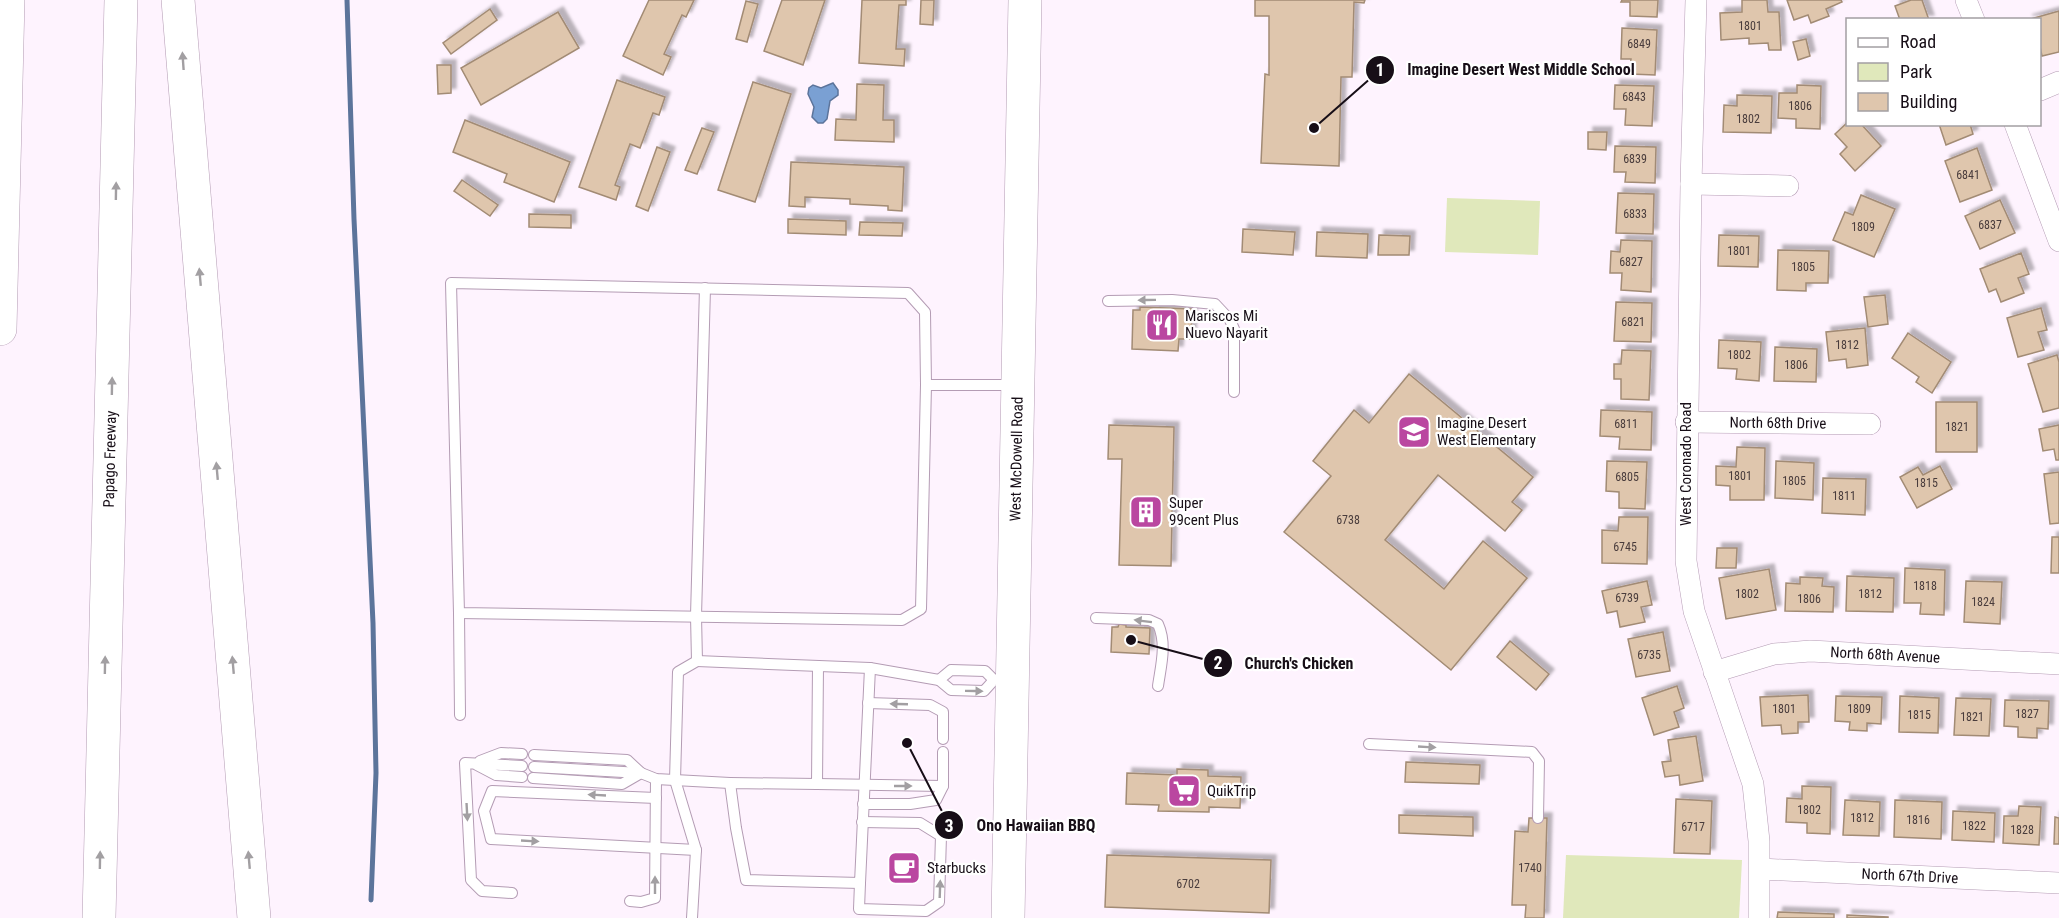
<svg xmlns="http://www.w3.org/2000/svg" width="2059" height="918" viewBox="0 0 2059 918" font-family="'Roboto Condensed',sans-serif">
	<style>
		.green { fill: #e0e8bb }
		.water { fill: #7aa0d3; stroke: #5c749b; stroke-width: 1.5 }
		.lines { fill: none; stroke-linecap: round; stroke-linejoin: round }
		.stream { stroke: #5c749b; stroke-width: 5 }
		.building { fill: #dfc6ad; stroke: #a28b74; stroke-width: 1.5; filter: url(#shadow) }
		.service-casing { stroke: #b49cb4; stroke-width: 12 }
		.minor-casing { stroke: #b49cb4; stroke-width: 22 }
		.primary-casing { stroke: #b49cb4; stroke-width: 34 }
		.motorway-casing { stroke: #b49cb4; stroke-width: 34 }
		.service { stroke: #fff; stroke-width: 10 }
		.minor { stroke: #fff; stroke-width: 21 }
		.primary { stroke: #fff; stroke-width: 33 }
		.motorway { stroke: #fff; stroke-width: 33 }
		.oneway { fill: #a29fa2 }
		.labels { text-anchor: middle; stroke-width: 4.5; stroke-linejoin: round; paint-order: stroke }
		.number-label { font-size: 12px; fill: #493c3c }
		.poi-label { font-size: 15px; fill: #170e17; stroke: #fff; text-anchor: start }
		.street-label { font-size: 15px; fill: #170e17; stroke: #fff }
		.leader { fill: none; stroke: #170e17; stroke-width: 2 }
		.callout-dot { fill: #170e17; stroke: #fff; stroke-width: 2 }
		.mark-label { font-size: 18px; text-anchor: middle; font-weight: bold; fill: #fff }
		.callout-label { font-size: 16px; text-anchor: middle; font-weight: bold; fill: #170e17; stroke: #fff; stroke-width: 4.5; stroke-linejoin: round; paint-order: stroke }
	</style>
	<defs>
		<filter id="shadow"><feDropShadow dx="5" dy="-5" stdDeviation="1.5" flood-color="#0004"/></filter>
	</defs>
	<rect width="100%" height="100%" fill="#fef3fe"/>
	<g class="green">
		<path d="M1447,198L1540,201L1538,255L1445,252Z"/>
		<path d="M1566,855L1742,860L1739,918H1563Z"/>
	</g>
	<path class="water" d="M833,83L838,90V95L830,101L827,119L823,123H818L812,117L814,107L808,94L809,88L813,85L821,88Z"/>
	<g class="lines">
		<path class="stream" d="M347,0L354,219L373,623L376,773L371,900"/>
	</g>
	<g class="building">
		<path d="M649,0H694L686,17L682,15L664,54L671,57L663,75L623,56Z"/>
		<path d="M782,0H825L803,65L764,51Z"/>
		<path d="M862,0H906V5H899L896,49H905L904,66L859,63Z"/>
		<path d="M921,0H934L933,25L920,24Z"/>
		<path d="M1255,0H1365L1364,3L1354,2L1352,77H1341L1339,166L1261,163L1265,74L1269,75V16H1255Z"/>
		<path d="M1622,0H1658L1657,17L1630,16V2H1621Z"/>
		<path d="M1742,0H1767L1768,12H1779L1781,50H1769L1768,43L1749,44V38L1721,40L1720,13L1742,12Z"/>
		<path d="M1787,0H1841L1842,2L1826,9L1829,16L1811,23L1808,15L1794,20Z"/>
		<path d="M1911,0H1922L1929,20H1900L1895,6Z"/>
		<path d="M746,1L758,4L747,42L736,39Z"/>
		<path d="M490,9L497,20L451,54L443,43Z"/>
		<path d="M2059,11V52L2042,56L2040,47V20H2027Z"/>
		<path d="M558,12L579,48L481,105L461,68Z"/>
		<path d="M1622,28L1657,30L1655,75L1630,74L1631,59H1621Z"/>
		<path d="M1806,39L1810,56L1798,60L1793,42Z"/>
		<path d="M437,65H451V93L438,94Z"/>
		<path d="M617,80L665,97L659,115L653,113L640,148L630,144L615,185L620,187L616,200L579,187Z"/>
		<path d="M753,82L791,94L755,202L718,190Z"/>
		<path d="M857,84L884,85L883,120H894V142L835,140L836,119L856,120Z"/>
		<path d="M1615,85L1654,86L1652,126L1625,125L1626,109H1614Z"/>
		<path d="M1797,85L1821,86L1820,129L1796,128V119L1778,118L1779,93H1797Z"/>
		<path d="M1737,95L1772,96L1771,133L1723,132L1724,105L1737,106Z"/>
		<path d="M465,120L570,162L554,202L504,182L507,174L453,152Z"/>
		<path d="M1848,122V124H1861L1881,146L1855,171L1840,154L1847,147L1835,134Z"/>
		<path d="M1939,124H1970L1973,134L1946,145Z"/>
		<path d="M702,128L714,132L697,174L685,170Z"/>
		<path d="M1588,132H1607L1606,150L1588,149Z"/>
		<path d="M1615,146L1656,147L1655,183L1625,182L1626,172H1614Z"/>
		<path d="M657,147L670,152L648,211L636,206Z"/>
		<path d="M1977,148L1992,190L1960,202L1945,161Z"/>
		<path d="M791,162L904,167L902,211L888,210V206L850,204V199L805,197V207L789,206Z"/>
		<path d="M462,180L498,205L490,216L454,191Z"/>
		<path d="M1618,193L1654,194L1653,234L1616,233Z"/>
		<path d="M1861,195L1895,209L1874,257L1833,240L1845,212L1853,215Z"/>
		<path d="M2000,200L2015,233L1980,249L1965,216Z"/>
		<path d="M529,214L571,215V228L529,227Z"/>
		<path d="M788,219L846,221V235L788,233Z"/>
		<path d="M860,222L903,223L902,236L859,235Z"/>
		<path d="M1243,229L1295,232L1293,255L1242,252Z"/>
		<path d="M1317,232L1368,234L1367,258L1316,256Z"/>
		<path d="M1379,235L1410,236L1409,255H1378Z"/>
		<path d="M1719,235L1759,236L1758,267L1718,266Z"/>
		<path d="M1621,240L1652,241L1651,292L1621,290L1622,273H1610L1611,251L1620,252Z"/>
		<path d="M1778,250L1829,251L1828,283H1806V291L1777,290Z"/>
		<path d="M2021,253L2029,274L2018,278L2024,293L2001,302L1996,289L1989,292L1980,269Z"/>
		<path d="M1885,295L1888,324L1868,327L1864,297Z"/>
		<path d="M1616,302L1652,303L1651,342L1614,341Z"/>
		<path d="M1140,307L1192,309L1191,339H1179L1178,351L1132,349L1133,310H1140Z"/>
		<path d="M2041,308L2047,330L2038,332L2044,350L2018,357L2007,318Z"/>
		<path d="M1865,328L1868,365L1847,368L1846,359L1829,361L1826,332Z"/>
		<path d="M1908,333L1951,362L1932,393L1916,382L1919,377L1892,358Z"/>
		<path d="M1719,340L1761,342L1759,381L1736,379L1737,369L1718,368Z"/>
		<path d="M1775,347L1817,349L1816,382L1774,381Z"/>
		<path d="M1622,350L1651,351L1649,400L1621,399V379H1614V364H1621Z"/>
		<path d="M2057,355L2059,362V408L2043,412L2028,364Z"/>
		<path d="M1409,374L1533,477L1512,502L1522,510L1505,531L1438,475L1385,540L1444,589L1483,541L1527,578L1451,670L1284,532L1331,476L1313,461L1354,410L1369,423Z"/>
		<rect x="1936" y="402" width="41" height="50"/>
		<path d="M1601,410L1652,412L1651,450L1619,449L1620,437L1600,436Z"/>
		<path d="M1109,425L1174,427L1171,566L1119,565L1122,459H1108Z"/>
		<path d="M2059,425V460H2056L2054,449L2043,451L2039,429Z"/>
		<path d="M1737,447L1765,448L1764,500H1730V486L1716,485V466L1736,467Z"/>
		<path d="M1607,461L1647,462L1645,509L1619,508V492L1606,491Z"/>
		<path d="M1776,461L1814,463L1813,500L1775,498Z"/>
		<path d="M1940,466L1952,489L1917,508L1900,477L1918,467L1923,475Z"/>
		<path d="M2059,472V523L2050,524L2044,474Z"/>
		<path d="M1823,478L1866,479L1865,515L1822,513Z"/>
		<path d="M1619,517H1648L1647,564L1602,563V530L1618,531Z"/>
		<path d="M2052,537H2059V573H2051Z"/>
		<path d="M1717,548H1737L1736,568H1716Z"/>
		<path d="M1905,568L1945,570L1944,615L1920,614L1921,603H1904Z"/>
		<path d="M1769,569L1776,610L1726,619L1719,578Z"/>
		<path d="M1847,576L1894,578L1893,612L1846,611Z"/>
		<path d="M1800,577L1823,578L1822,586L1834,587L1833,612L1785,611L1786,583L1800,584Z"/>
		<path d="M1647,581L1652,605L1641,607L1645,622L1620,627L1617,611L1607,613L1602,591Z"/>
		<path d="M1966,581L2002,582L2000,624L1964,622Z"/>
		<path d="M1119,624L1126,625V627L1150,628L1149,654L1111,652L1112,627H1118Z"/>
		<path d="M1663,632L1670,671L1636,677L1628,639Z"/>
		<path d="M1510,641L1549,674L1536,690L1497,657Z"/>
		<path d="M1677,686L1684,708L1674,712L1679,727L1654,735L1642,698Z"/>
		<path d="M1808,695L1809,722H1798V733L1782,734L1781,725L1762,726L1760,697Z"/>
		<path d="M1836,696L1882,697L1881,724L1867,723V731L1849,730L1850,722L1835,721Z"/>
		<path d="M1900,696L1939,698L1938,733L1899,732Z"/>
		<path d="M1956,698L1991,699L1989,736L1954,735Z"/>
		<path d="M2005,700L2049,701L2048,729L2037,728V738L2018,737V727L2004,726Z"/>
		<path d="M1696,736L1703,781L1680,785L1679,775L1665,777L1662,762L1671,761L1668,740Z"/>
		<path d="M1406,762L1480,765L1479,784L1405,782Z"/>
		<path d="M1177,769L1208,770V776L1241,777L1240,808L1209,807V812L1158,811L1159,805L1126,804L1127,773L1177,775Z"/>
		<path d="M1802,786L1831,787L1830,834L1807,833V823L1786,822L1787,798L1802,799Z"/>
		<path d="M1676,799L1712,801L1710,854L1674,853Z"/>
		<path d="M1845,800L1880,802L1879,836L1843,835Z"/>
		<path d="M1895,800L1942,802L1941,839L1894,837Z"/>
		<path d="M2019,806L2041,807L2039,845L2003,843L2004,816H2018Z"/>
		<path d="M1953,811L1995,813L1994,842L1952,840Z"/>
		<path d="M1399,815L1473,817V836L1399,833Z"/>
		<path d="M2055,817L2059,818V844H2054Z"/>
		<path d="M1529,818H1547L1544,918H1525L1526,905H1512L1515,831L1528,832Z"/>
		<path d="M1107,855L1271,860L1269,913L1105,907Z"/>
		<path d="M1778,912L1834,914V918H1777Z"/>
		<path d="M1847,915L1888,917V918H1847Z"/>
	</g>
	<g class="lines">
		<defs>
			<g id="service">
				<path d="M705,288L696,616L697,661L870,668L939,680"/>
				<path d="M1108,301L1172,300L1215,304L1230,320L1234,329V392"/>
				<path d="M926,385L925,312L908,293L451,283L459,613L902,620L921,609L926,385H1014"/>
				<path d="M459,613L460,715"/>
				<path d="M1096,618L1149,620L1158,624C1167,644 1161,665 1158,686"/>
				<path d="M818,666L817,784L730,783L736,828L746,880L860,883L870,668"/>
				<path d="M994,680L985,671L951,670L939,680L951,690L984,691L994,680L1009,678"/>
				<path d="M868,703L930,705L943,712V739"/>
				<path d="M1369,744L1532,752L1539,761L1538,818"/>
				<path d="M480,761L501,753L522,754"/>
				<path d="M477,765L496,775L522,777"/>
				<path d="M534,767L641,773L656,779L730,783"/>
				<path d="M533,778L622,784L641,773L627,760L534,755"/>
				<path d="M817,784L943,786"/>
				<path d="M656,798L492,791L484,811L491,839L696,850"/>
				<path d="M863,804H910L936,800L943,786V752"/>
				<path d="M860,883L859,909L926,911L939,902L941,836L920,823L862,822"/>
				<path d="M512,893L482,891L471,880L465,763L522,766"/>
				<path d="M630,901L641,902L655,898L656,779"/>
				<path d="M692,918L696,850L675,780L678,672L697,661"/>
			</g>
			<g id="minor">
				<path d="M1696,0L1691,184L1686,561L1694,611L1753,784L1759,841V918"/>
				<path d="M1966,0L1974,20"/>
				<path d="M2040,90L2059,82"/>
				<path d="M2015,124L2059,241"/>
				<path d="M1691,184L1788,186"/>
				<path id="s1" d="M1686,422L1870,424"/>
				<path id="s2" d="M1714,672L1774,654L1810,651L2059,664"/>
				<path id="s3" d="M1760,869L2059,883"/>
			</g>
			<g id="primary">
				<path id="s4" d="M1008,918L1025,0"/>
			</g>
			<g id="motorway">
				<path d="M178,0L254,918"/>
				<path d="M0,329L8,0"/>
				<path id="s5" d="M99,918L121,0"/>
			</g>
		</defs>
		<use href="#service" class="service-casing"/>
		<use href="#minor" class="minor-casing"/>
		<use href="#primary" class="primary-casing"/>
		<use href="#motorway" class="motorway-casing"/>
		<use href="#service" class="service"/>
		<use href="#minor" class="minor"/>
		<use href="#primary" class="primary"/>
		<use href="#motorway" class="motorway"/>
	</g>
	<defs><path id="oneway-solid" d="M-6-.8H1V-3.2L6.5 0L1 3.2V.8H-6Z" transform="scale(1.5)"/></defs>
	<g class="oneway">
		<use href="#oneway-solid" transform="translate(183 61) rotate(-94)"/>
		<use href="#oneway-solid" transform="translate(116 191) rotate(-89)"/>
		<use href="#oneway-solid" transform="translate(200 277) rotate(-95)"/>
		<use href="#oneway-solid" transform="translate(1147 300) rotate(179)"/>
		<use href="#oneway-solid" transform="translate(112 386) rotate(-89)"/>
		<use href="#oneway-solid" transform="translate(217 471) rotate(-95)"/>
		<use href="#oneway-solid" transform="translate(1143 621) rotate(-173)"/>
		<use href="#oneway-solid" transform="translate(105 665) rotate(-89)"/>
		<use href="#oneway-solid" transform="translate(233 665) rotate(-95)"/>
		<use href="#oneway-solid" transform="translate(974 691) rotate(1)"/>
		<use href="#oneway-solid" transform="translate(899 704) rotate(-178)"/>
		<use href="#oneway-solid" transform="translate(1427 747) rotate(3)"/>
		<use href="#oneway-solid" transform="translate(903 786)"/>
		<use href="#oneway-solid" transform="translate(597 795) rotate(-177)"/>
		<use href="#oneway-solid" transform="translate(467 812) rotate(87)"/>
		<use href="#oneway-solid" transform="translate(530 841) rotate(3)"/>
		<use href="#oneway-solid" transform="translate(100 860) rotate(-89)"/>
		<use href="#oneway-solid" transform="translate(249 860) rotate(-95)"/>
		<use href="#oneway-solid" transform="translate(655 885) rotate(-90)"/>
		<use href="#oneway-solid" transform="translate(940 889) rotate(-88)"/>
	</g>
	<defs>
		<symbol id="restaurant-square" viewBox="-11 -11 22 22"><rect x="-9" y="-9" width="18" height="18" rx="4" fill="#ba47a0" stroke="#fff"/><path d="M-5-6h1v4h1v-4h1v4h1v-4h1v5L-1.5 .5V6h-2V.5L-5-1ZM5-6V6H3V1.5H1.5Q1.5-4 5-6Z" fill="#fff"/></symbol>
		<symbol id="school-square" viewBox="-11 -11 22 22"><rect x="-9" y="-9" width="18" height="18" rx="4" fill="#ba47a0" stroke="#fff"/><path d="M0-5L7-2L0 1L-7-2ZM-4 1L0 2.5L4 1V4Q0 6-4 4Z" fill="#fff"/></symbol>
		<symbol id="building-square" viewBox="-11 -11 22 22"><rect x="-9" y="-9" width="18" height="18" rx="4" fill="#ba47a0" stroke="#fff"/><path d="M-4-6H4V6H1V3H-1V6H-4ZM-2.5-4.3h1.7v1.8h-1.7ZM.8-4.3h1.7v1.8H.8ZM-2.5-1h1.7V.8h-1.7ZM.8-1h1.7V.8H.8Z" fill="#fff"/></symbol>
		<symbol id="supermarket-square" viewBox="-11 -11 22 22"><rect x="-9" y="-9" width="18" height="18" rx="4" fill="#ba47a0" stroke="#fff"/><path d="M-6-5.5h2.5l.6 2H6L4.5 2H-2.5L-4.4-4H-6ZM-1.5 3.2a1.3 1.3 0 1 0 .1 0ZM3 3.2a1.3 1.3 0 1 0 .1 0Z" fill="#fff"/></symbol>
		<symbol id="cafe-square" viewBox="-11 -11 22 22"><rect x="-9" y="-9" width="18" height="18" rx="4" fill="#ba47a0" stroke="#fff"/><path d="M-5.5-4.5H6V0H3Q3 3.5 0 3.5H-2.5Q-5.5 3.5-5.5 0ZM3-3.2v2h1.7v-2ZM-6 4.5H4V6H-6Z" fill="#fff"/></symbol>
	</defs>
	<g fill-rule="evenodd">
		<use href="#restaurant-square" x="1143" y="306" width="38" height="38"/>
		<use href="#school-square" x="1395" y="413" width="38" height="38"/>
		<use href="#building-square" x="1127" y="493" width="38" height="38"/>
		<use href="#supermarket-square" x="1165" y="772" width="38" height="38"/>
		<use href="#cafe-square" x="885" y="849" width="38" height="38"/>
	</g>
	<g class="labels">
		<g class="number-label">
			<text x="1750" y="30">1801</text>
			<text x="1639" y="48">6849</text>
			<text x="1634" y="101">6843</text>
			<text x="1800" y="110">1806</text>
			<text x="1748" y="123">1802</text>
			<text x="1635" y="163">6839</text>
			<text x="1968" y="179">6841</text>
			<text x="1635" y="218">6833</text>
			<text x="1990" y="229">6837</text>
			<text x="1863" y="231">1809</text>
			<text x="1739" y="255">1801</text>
			<text x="1631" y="266">6827</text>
			<text x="1803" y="271">1805</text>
			<text x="1633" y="326">6821</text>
			<text x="1847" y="349">1812</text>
			<text x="1739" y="359">1802</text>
			<text x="1796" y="369">1806</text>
			<text x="1626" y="428">6811</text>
			<text x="1957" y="431">1821</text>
			<text x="1740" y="480">1801</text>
			<text x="1627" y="481">6805</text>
			<text x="1794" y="485">1805</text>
			<text x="1926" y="487">1815</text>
			<text x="1844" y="500">1811</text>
			<text x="1348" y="524">6738</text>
			<text x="1625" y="551">6745</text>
			<text x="1925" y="590">1818</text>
			<text x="1747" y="598">1802</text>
			<text x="1870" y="598">1812</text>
			<text x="1627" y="602">6739</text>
			<text x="1809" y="603">1806</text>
			<text x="1983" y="606">1824</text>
			<text x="1649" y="659">6735</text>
			<text x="1784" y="713">1801</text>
			<text x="1859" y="713">1809</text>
			<text x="2027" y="718">1827</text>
			<text x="1919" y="719">1815</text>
			<text x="1972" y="721">1821</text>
			<text x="1809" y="814">1802</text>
			<text x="1862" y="822">1812</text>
			<text x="1918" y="824">1816</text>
			<text x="1974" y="830">1822</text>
			<text x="1693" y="831">6717</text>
			<text x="2022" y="834">1828</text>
			<text x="1530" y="872">1740</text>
			<text x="1188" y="888">6702</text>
		</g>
		<g class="poi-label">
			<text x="1185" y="321">Mariscos Mi<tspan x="1185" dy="17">Nuevo Nayarit</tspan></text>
			<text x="1437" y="428">Imagine Desert<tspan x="1437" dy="17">West Elementary</tspan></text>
			<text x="1169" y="508">Super<tspan x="1169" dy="17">99cent Plus</tspan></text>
			<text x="1207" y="796">QuikTrip</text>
			<text x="927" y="873">Starbucks</text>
		</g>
		<g class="street-label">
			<text dy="5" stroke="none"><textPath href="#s1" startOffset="92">North 68th Drive</textPath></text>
			<text dy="5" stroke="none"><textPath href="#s5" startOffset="459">Papago Freeway</textPath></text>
			<text dy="5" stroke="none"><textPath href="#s4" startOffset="459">West McDowell Road</textPath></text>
			<text transform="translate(1686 464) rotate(-90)" y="5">West Coronado Road</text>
			<text dy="5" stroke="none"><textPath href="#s2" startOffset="174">North 68th Avenue</textPath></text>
			<text dy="5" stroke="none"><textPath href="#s3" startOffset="150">North 67th Drive</textPath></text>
		</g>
	</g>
	<path class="leader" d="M1314 128L1380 70M1131 640L1218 663M907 743L949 825"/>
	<g class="callout-dot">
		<circle cx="1314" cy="128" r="6"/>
		<circle cx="1131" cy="640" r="6"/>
		<circle cx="907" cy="743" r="6"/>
		<circle cx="1380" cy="70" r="15"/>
		<circle cx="1218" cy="663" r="15"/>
		<circle cx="949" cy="825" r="15"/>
	</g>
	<g class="mark-label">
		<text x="1380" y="76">1</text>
		<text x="1218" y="669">2</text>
		<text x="949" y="832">3</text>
	</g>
	<g class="callout-label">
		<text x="1521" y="75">Imagine Desert West Middle School</text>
		<text x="1299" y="669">Church's Chicken</text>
		<text x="1036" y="831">Ono Hawaiian BBQ</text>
	</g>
	<rect x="1846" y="18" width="195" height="108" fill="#ffffff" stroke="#a29fa2" stroke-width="1.5"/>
	<rect x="1858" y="38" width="30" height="9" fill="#ffffff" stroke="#a29fa2" stroke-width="1.5"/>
	<text x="1900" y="48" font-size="18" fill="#170e17">Road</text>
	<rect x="1858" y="63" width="30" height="18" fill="#e0e8bb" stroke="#a29fa2" stroke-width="1.5"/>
	<text x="1900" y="78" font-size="18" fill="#170e17">Park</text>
	<rect x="1858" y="93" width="30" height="18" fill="#dfc6ad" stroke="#a29fa2" stroke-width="1.5"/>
	<text x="1900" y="108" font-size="18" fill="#170e17">Building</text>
</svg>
